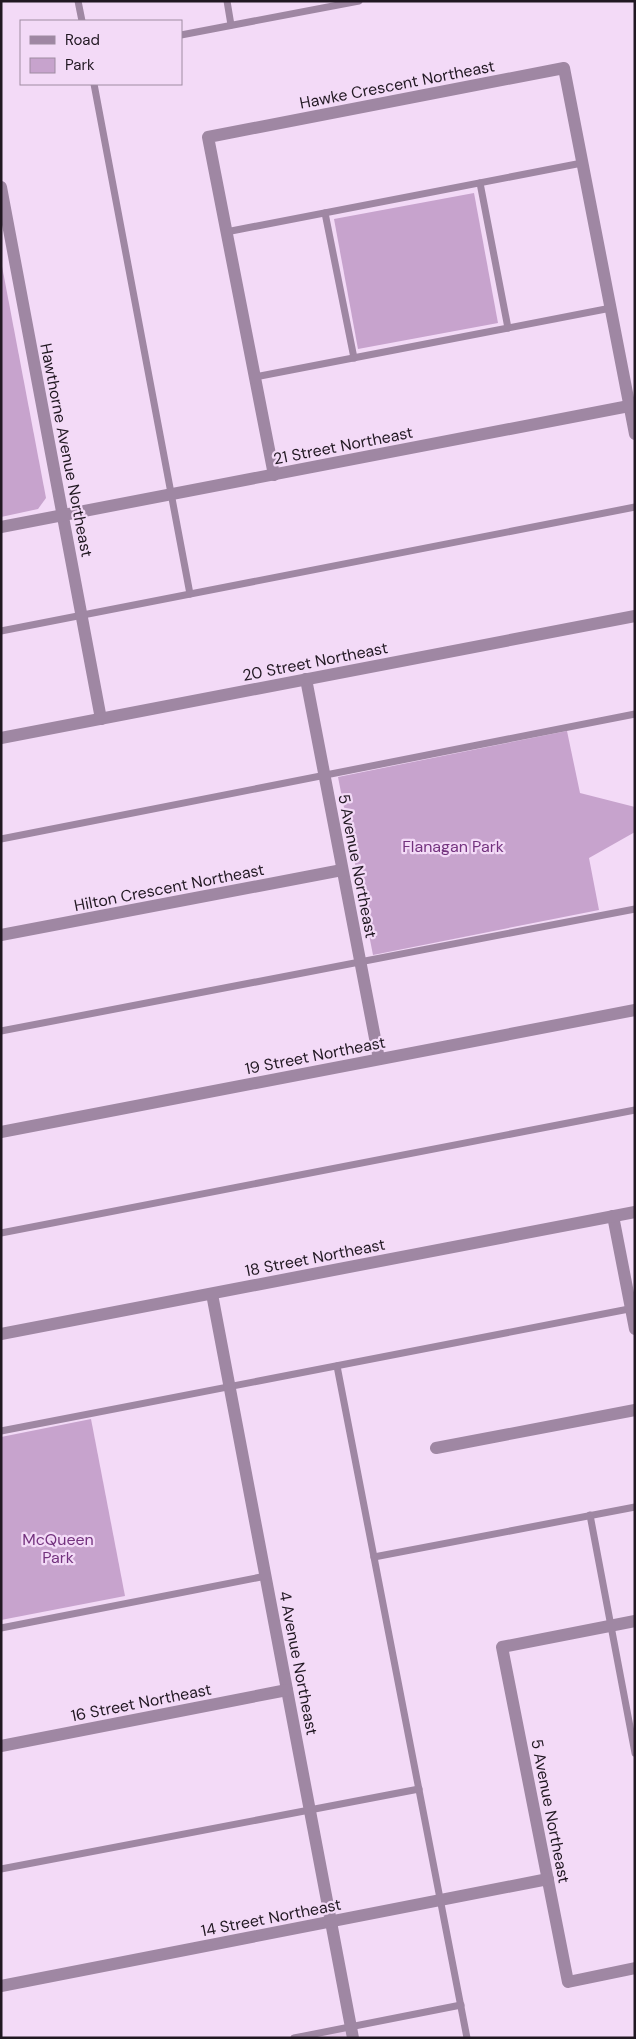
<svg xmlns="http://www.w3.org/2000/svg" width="636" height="2039" viewBox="0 0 636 2039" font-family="'DM Sans',sans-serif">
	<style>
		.built { fill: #e8caec }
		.green { fill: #c7a3cd }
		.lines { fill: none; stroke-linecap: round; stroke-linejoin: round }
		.service { stroke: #9f87a3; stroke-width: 7 }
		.minor { stroke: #9f87a3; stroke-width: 12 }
		.tertiary { stroke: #9f87a3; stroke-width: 12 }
		.labels { text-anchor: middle; stroke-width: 4.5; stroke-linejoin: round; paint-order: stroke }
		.street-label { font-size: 16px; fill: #211822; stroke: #f3daf7 }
		.park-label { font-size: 16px; fill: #73327e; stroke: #f3daf7 }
	</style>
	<rect width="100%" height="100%" fill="#f3daf7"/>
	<path class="built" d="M351,2026L353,2038H294Z"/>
	<g class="green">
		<path d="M474,193L498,323L358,349L334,219Z"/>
		<path d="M1,261L46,498L38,509L1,517Z"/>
		<path d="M567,731L580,793L635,807V832L589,858L599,910L373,955L338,777Z"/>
		<path d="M91,1419L125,1596L1,1620V1437Z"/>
	</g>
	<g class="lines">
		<g class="service">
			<path d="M78,1L82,21"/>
			<path d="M227,1L231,25"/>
			<path d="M181,35L359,1"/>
			<path d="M94,84L190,594"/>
			<path d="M480,183L508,328"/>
			<path d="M325,213L354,358"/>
			<path d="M226,232L582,163"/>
			<path d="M255,377L611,308"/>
			<path d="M1,631L635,507"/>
			<path d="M1,839L635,714"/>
			<path d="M1,1031L635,909"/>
			<path d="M1,1233L635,1110"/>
			<path d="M337,1366L467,2038"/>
			<path d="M1,1431L634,1308"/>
			<path d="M590,1515L635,1753"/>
			<path d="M374,1557L635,1507"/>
			<path d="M1,1628L266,1576"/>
			<path d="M1,1869L419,1789"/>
			<path d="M294,2038L461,2005"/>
		</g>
		<g class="minor">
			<path d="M1,187L101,719"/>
			<path d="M274,475L208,137L564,68L635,434"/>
			<path d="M1,527L629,406"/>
			<path d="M306,679L379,1059"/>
			<path d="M1,935L342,870"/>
			<path d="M1,1132L635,1010"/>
			<path d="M613,1216L635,1329"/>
			<path d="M212,1294L353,2038"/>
			<path d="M1,1334L635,1212"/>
			<path d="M436,1448L635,1410"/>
			<path d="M635,1621L502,1647L568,1982L635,1968"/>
			<path d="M1,1746L287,1690"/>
			<path d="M1,1986L548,1879"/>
		</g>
		<path class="tertiary" d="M1,738L635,616"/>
	</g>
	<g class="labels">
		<g class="street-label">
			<text transform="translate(397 84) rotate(-11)" y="6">Hawke Crescent Northeast</text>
			<text transform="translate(343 445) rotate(-11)" y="6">21 Street Northeast</text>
			<text transform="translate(67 450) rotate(79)" y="6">Hawthorne Avenue Northeast</text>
			<text transform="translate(315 661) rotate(-11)" y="6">20 Street Northeast</text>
			<text transform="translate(358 866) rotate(79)" y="6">5 Avenue Northeast</text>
			<text transform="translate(169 887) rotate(-11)" y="6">Hilton Crescent Northeast</text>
			<text transform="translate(315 1055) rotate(-11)" y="6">19 Street Northeast</text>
			<text transform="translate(315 1257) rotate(-11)" y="6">18 Street Northeast</text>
			<text transform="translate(299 1663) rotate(79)" y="6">4 Avenue Northeast</text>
			<text transform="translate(141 1702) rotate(-11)" y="6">16 Street Northeast</text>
			<text transform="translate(551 1811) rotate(79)" y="6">5 Avenue Northeast</text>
			<text transform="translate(271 1917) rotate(-11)" y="6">14 Street Northeast</text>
		</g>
		<g class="park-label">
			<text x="453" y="852">Flanagan Park</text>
			<text x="58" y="1545">McQueen<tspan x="58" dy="18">Park</tspan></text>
		</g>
	</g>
	<rect width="636" height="2039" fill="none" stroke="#211822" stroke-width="5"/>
	<rect x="20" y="20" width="162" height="65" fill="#f3daf7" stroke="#9f8ca2"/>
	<rect x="30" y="36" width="25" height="8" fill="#9f87a3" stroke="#9f8ca2"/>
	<text x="65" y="45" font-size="15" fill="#211822">Road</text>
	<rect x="30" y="58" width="25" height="15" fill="#c7a3cd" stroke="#9f8ca2"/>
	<text x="65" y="70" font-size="15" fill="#211822">Park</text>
</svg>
